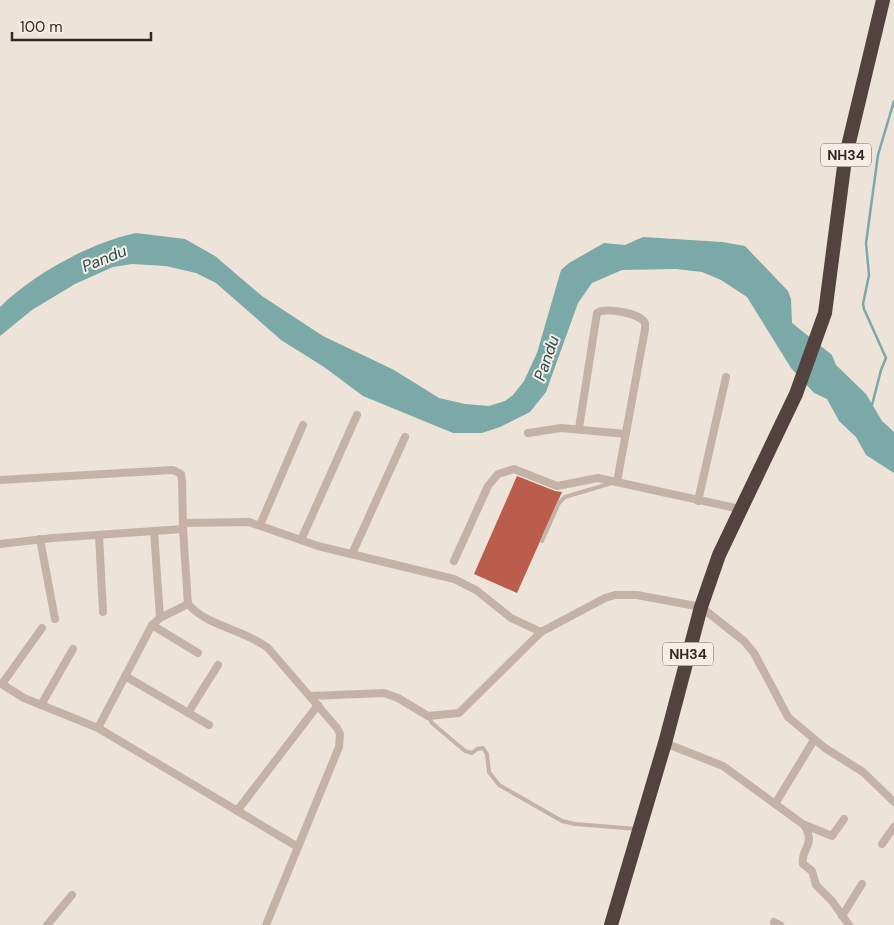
<svg xmlns="http://www.w3.org/2000/svg" width="894" height="925" viewBox="0 0 894 925" font-family="'DM Sans',sans-serif">
	<style>
		.water { fill: #7ba9a7 }
		.lines { fill: none; stroke-linecap: round; stroke-linejoin: round }
		.stream { stroke: #7ba9a7; stroke-width: 2.5 }
		.building { fill: #ba5d4c }
		.lane { stroke: #c5b2a7; stroke-width: 4 }
		.street { stroke: #c5b2a7; stroke-width: 8 }
		.highway { stroke: #52433e; stroke-width: 14 }
		.labels { text-anchor: middle; stroke-width: 4; stroke-linejoin: round; paint-order: stroke }
		.shield { fill: #f7ede5; stroke: #6d6460; stroke-width: 1 }
		.shield-label { font-size: 14px; font-weight: bold; fill: #322927 }
		.water-label { font-size: 16px; font-style: italic; fill: #204f4e; stroke: #f7ede5 }
	</style>
	<rect width="100%" height="100%" fill="#eee3d9"/>
	<path class="water" d="M136,233L185,239L215,256L262,296L323,336L394,370L439,398L465,404L489,406L505,401L513,395L524,381L537,353L561,270L569,263L604,243L625,245L643,237L722,242L745,246L788,291L791,299L792,323L832,355L836,365L866,394L882,421L894,432V473L866,455L856,437L839,421L827,399L814,393L791,368L747,297L721,280L702,272L676,269L622,270L592,283L578,303L546,392L530,412L500,427L482,433H453L363,396L324,367L281,340L216,283L196,273L166,266L132,264L113,267L75,284L32,310L0,336V307C32,275 91,242 136,233Z"/>
	<g class="lines">
		<path class="stream" d="M872,405L881,370L886,358L864,309L863,304L869,275L866,243L878,155L894,101"/>
	</g>
	<path class="building" d="M517,476L555,491L562,492L517,593L474,574Z"/>
	<g class="lines">
		<g class="lane">
			<path d="M542,541L559,503L565,497L612,483"/>
			<path d="M428,716L432,723L465,751L472,753L477,749L483,748L487,754L489,772L499,785L562,821L575,824L637,829"/>
		</g>
		<g class="street">
			<path d="M579,428L597,313C605,307 640,313 645,323V329L617,482"/>
			<path d="M528,433L561,428L626,434"/>
			<path d="M0,480L173,470L181,474L182,480L183,527"/>
			<path d="M698,501L726,377"/>
			<path d="M183,523L249,522L318,546L454,579L476,590L511,618L541,632"/>
			<path d="M260,525L303,425"/>
			<path d="M154,531L160,618"/>
			<path d="M99,535L103,612"/>
			<path d="M40,539L55,619"/>
			<path d="M301,540L357,415"/>
			<path d="M0,544L53,538L183,529L188,604C208,627 244,629 268,648L337,728L340,734L339,747L266,925"/>
			<path d="M352,554L405,437"/>
			<path d="M454,561L488,486L498,474L514,469L557,486L598,478L740,509"/>
			<path d="M152,625L198,653"/>
			<path d="M125,676L209,725"/>
			<path d="M0,683L24,698L98,728L298,847"/>
			<path d="M2,684L42,628"/>
			<path d="M310,696L384,693L398,698L428,716L459,713L541,632L605,598L615,595H637L701,607L744,641L754,653L788,717L825,748L863,772L894,802"/>
			<path d="M41,705L73,649"/>
			<path d="M188,713L218,665"/>
			<path d="M98,728L152,625L160,618L188,604"/>
			<path d="M665,743L723,766L804,825C817,846 800,848 803,864L812,871L816,885L832,901L849,925"/>
			<path d="M775,804L814,740"/>
			<path d="M237,811L318,705"/>
			<path d="M805,825L832,836L844,819"/>
			<path d="M882,844L894,827"/>
			<path d="M842,916L862,884"/>
			<path d="M774,922L780,925"/>
			<path d="M47,925L72,895"/>
		</g>
		<path class="highway" d="M611,925L665,743L701,607L719,555L796,394L825,313L845,159L883,0"/>
	</g>
	<g class="labels">
		<g class="shield">
			<rect x="821" y="143.5" width="50" height="23" rx="4"/>
			<rect x="663" y="642.5" width="50" height="23" rx="4"/>
		</g>
		<g class="shield-label">
			<text x="846" y="160">NH34</text>
			<text x="688" y="659">NH34</text>
		</g>
		<g class="water-label">
			<text transform="translate(104 258) rotate(-22)" y="6">Pandu</text>
			<text transform="translate(546 358) rotate(-71)" y="6">Pandu</text>
		</g>
	</g>
	<path d="M12 32v8h139v-8" fill="none" stroke="#322927" stroke-width="2.5"/>
	<text x="20" y="32" font-size="15" fill="#322927" stroke="#f7ede5" stroke-width="4" paint-order="stroke">100 m</text>
</svg>
